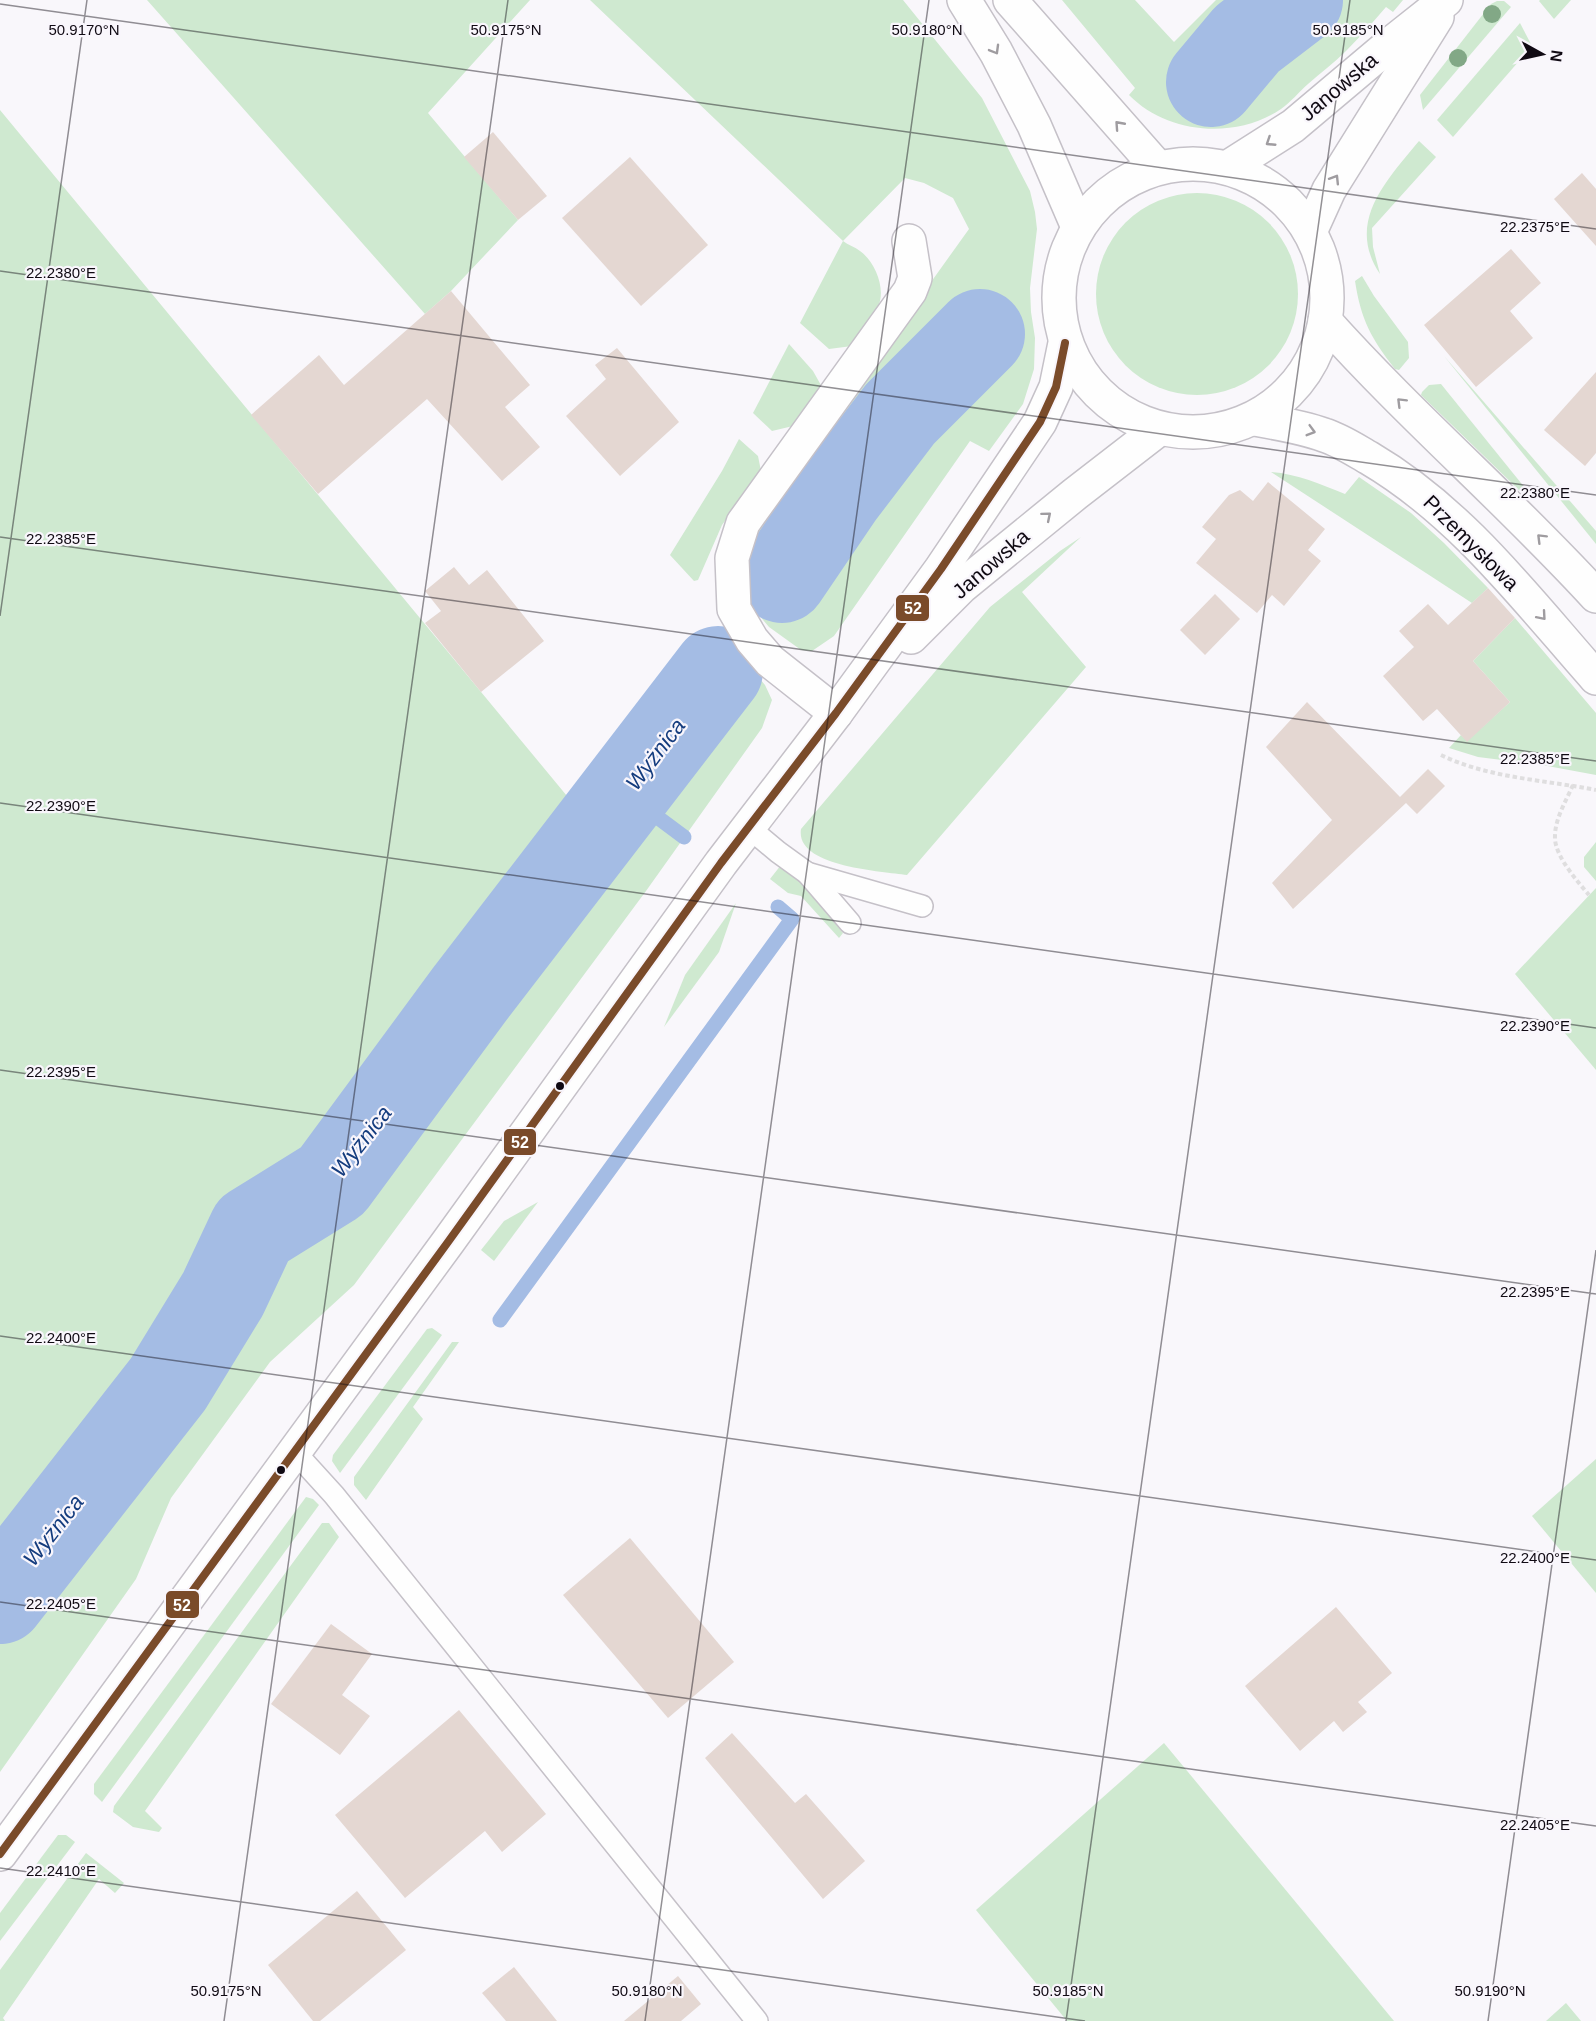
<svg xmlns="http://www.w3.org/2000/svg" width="1596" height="2021" viewBox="0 0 1596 2021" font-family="Arial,sans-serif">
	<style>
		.green { fill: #cfe9d0 }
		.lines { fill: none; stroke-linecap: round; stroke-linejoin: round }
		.stream { stroke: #a4bce4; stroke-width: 15 }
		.river { stroke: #a4bce4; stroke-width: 90 }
		.building { fill: #e4d7d2 }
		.service-casing { stroke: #c5c1c8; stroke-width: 24 }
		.minor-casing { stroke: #c5c1c8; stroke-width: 36 }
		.tertiary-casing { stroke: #c5c1c8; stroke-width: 36 }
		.secondary-casing { stroke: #c5c1c8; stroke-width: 36 }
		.path { stroke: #dfdedf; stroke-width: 4; stroke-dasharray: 4.5 3; stroke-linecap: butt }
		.service { stroke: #fefefe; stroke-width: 21 }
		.minor { stroke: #fefefe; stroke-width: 33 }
		.tertiary { stroke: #fefefe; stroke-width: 33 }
		.secondary { stroke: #fefefe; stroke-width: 33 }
		.bus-1-casing { stroke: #f9f6fc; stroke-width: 12 }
		.bus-1 { stroke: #7a4b2a; stroke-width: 8 }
		.tree { fill: #82a886 }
		.oneway { stroke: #9f9ca0 }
		.ticks { fill: none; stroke: #100a13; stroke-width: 1.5; stroke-opacity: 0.45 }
		.bus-dot { fill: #100a13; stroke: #f9f6fc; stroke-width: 2 }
		.labels { text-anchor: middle; stroke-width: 4.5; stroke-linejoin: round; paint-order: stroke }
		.street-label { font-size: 21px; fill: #100a13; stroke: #f9f6fc }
		.water-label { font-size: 22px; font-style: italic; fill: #143c7e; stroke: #f9f6fc }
		.ticks-label { font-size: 15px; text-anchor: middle; fill: #100a13; stroke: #f9f6fc; stroke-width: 4.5; stroke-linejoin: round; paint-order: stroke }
		.line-badge { stroke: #f9f6fc; stroke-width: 2 }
		.badge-label { font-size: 16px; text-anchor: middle; font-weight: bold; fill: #fff }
	</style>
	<rect width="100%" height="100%" fill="#f9f7fb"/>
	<g class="green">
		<path d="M147,0H530L428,113L518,220L451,291L425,314Z"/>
		<path d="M590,0H903L982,98L1030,191L1035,212L1037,229L1030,288L1031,312L1035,338L1034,369L1023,404L989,451L970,441L834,636L812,651L801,650L769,627L753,608L746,589L750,542L777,497L969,229L953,198L924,183L905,178L843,241C848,245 855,247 860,251C874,261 884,284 880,301C876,317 862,333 852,346L829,349L800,323L843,241Z"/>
		<path d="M1062,0H1135L1174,42L1216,0H1403L1393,12L1386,7C1373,22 1360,37 1346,51C1334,63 1320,73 1308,84C1299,92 1291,102 1281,109C1236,140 1167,134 1129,95L1135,88Z"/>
		<path d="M1540,0H1571L1554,19L1539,1Z"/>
		<path d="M1497,1H1504L1511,7L1423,110L1420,95L1491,4Z"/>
		<path d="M1520,23L1532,46L1453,137L1437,120Z"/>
		<path d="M0,110L586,819L463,979L322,1171L246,1216L164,1357L0,1579Z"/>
		<path d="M1419,141L1436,157L1372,228L1373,247L1380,274C1345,222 1387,180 1419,141Z"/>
		<circle cx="1197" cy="294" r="101"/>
		<path d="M1362,276L1374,296L1408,342L1409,358L1399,370L1395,369C1371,338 1361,320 1355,281Z"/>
		<path d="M789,344L813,371L822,387L793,426L772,431L753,413Z"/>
		<path d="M1444,356L1596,531V544Z"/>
		<path d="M1441,384L1525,488L1521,492L1421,395L1422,392L1429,385Z"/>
		<path d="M739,439L758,456L761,471L722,525L698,580L694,581L670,555L722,471Z"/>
		<path d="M1271,472C1298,474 1320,484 1345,494L1359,477L1411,513L1444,543L1488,588L1472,603Z"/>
		<path d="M1081,537L1022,592L1086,667L907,875C882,871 795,867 801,829L990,607L1060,551Z"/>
		<path d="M1515,618L1596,713V775L1542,765L1478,757L1449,748L1461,735L1467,741L1510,702L1473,661Z"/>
		<path d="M744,660L765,685L772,700L762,728L646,891L354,1285L270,1362L171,1498L136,1579L0,1772V1617L181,1386L231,1301L261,1241L342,1189Z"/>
		<path d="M1596,842V881L1584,867V857Z"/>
		<path d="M781,865L804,886L843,933L839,938L801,896L788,893L770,879Z"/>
		<path d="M1596,888V1070L1515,974Z"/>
		<path d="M736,903L719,952L664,1027L685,975Z"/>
		<path d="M538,1202L494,1261L481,1250L504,1221Z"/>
		<path d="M432,1328L442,1335L340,1473L332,1461L333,1455L427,1329Z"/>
		<path d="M452,1342H459L413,1407L423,1419L366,1500L354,1485V1477Z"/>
		<path d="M1596,1459V1593L1532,1516Z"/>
		<path d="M306,1497L313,1499L319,1505L102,1802L94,1794V1784Z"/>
		<path d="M322,1523H329L339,1537L145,1811L162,1828L159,1832L133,1827L113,1812L114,1806Z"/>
		<path d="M1164,1743L1394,2021H1067L976,1910Z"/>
		<path d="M58,1835H66L75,1842L0,1941V1913Z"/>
		<path d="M86,1853L124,1883L115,1893L99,1879L3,2018L5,2021H0V1970Z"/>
		<path d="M1566,2003L1581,2021H1546Z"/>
	</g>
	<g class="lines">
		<g class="stream">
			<path d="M625,793L684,837"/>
			<path d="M500,1320L792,919L778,907"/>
		</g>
		<g class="river">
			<path d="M1211,82L1247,39L1298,0"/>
			<path d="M782,578L839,494L900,414L980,334"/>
			<path d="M0,1599L168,1384L223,1294L253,1230L332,1181L469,995L718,671"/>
		</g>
	</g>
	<g class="building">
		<path d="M493,132L547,196L518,220L464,157Z"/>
		<path d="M630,157L708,245L641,306L562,218Z"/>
		<path d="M1582,173L1596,189V246L1554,199Z"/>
		<path d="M1511,249L1541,283L1510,311L1533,338L1476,387L1424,325Z"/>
		<path d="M451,291L530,385L505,407L540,447L502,481L427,399L318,494L251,415L319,355L344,385Z"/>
		<path d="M617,348L679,422L620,476L566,416L606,379L595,365Z"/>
		<path d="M1596,372V453L1585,466L1544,430Z"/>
		<path d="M1268,482L1325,529L1308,550L1321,561L1284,606L1272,595L1257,613L1196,563L1216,539L1202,527L1229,495L1240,490L1253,501Z"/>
		<path d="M454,567L469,585L487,570L544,641L481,692L425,623L441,611L425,591Z"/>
		<path d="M1488,588L1515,618L1473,661L1510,702L1467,742L1437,709L1423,721L1383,676L1414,647L1399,631L1428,604L1448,625Z"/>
		<path d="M1215,594L1240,619L1205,655L1180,630Z"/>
		<path d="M1307,702L1400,797L1428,769L1445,786L1417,814L1406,803L1293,909L1272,883L1332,820L1266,747Z"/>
		<path d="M630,1538L734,1662L668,1718L563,1595Z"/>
		<path d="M1336,1607L1392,1673L1358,1702L1367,1712L1343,1732L1334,1721L1300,1751L1245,1686Z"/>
		<path d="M331,1624L372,1654L342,1695L370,1716L340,1755L271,1704Z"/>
		<path d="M459,1710L546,1814L502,1852L485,1831L405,1898L335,1815Z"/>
		<path d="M732,1733L795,1803L806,1794L865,1861L823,1899L705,1758Z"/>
		<path d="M357,1891L406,1950L320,2021H313L268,1965Z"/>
		<path d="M514,1967L557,2021H506L482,1993Z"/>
		<path d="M678,1976L701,2004L681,2021H624Z"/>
	</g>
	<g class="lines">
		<defs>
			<g id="service">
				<path d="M748,827L778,852L807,873L850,923"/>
				<path d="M807,873L922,906"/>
				<path d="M294,1451L334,1495L757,2021"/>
			</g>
			<path id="minor" d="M836,713L770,661L752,640L734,609L732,558L743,523L910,291L915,278L909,241"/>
			<g id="tertiary">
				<path d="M1227,168L1293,126L1388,46L1446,0"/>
				<path d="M1310,232L1329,190L1437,17"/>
				<path d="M911,637L961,587L1075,494L1159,429"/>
				<path d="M0,1854L448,1242L721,863L836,713L941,569L1040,422L1056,387L1065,343"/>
			</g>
			<g id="secondary">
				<path d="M964,0L996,52L1034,125L1078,227"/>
				<path d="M1010,0L1158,168"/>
				<circle cx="1193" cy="298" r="134"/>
				<path d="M1325,321C1411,417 1509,501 1596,596"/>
				<path d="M1254,419C1277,423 1302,427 1324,435C1340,440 1355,450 1369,458C1461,512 1526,599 1596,678"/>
			</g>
		</defs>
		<use href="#service" class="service-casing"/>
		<use href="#minor" class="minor-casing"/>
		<use href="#tertiary" class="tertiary-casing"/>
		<use href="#secondary" class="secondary-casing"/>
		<g class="path">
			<path d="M1441,755C1488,778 1545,780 1596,790"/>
			<path d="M1573,785C1566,801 1554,820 1555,839C1556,857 1577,881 1589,895"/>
		</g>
		<use href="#service" class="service"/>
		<use href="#minor" class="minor"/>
		<use href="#tertiary" class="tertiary"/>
		<use href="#secondary" class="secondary"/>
		<defs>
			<path id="bus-1" d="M0,1854L448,1242L721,863L836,713L941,569L1040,422L1056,387L1065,343"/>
		</defs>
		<use href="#bus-1" class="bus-1-casing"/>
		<use href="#bus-1" class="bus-1"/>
	</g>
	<g class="tree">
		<circle cx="1492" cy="14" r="9"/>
		<circle cx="1458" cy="58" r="9"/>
	</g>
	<defs><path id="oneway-chevron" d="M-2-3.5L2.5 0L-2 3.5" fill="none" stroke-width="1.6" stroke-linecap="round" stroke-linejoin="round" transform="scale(1.5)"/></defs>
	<g class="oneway">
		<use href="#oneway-chevron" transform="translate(995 50) rotate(60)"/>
		<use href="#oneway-chevron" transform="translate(1119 125) rotate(-132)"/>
		<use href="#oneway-chevron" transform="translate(1270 142) rotate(147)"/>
		<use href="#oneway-chevron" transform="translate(1335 179) rotate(-58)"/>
		<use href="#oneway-chevron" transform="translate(1401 402) rotate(-135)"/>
		<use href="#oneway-chevron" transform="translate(1311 431) rotate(16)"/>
		<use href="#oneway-chevron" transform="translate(1047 516) rotate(-40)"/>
		<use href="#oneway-chevron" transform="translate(1541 538) rotate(-135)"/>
		<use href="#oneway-chevron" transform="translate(1542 616) rotate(49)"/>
	</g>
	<path class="ticks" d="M0,4L1596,229M0,271L1596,495M0,537L1596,761M0,616L87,0M0,803L1596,1028M0,1070L1596,1294M0,1336L1596,1560M0,1602L1596,1826M0,1868L1085,2021M224,2021L508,0M645,2021L929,0M1066,2021L1350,0M1488,2021L1596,1250"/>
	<g class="bus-dot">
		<circle cx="560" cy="1086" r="5"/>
		<circle cx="281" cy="1470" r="5"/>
	</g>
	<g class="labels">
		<g class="street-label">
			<text transform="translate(1339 87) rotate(-40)" y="7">Janowska</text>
			<text transform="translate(1471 543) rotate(45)" y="7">Przemysłowa</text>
			<text transform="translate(991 564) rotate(-41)" y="7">Janowska</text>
		</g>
		<g class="water-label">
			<text transform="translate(655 754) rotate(-53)" y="8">Wyżnica</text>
			<text transform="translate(361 1141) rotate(-52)" y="8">Wyżnica</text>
			<text transform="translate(53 1530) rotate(-52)" y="8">Wyżnica</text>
		</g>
	</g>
	<g class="ticks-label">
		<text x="84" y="35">50.9170°N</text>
		<text x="506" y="35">50.9175°N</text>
		<text x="927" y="35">50.9180°N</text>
		<text x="1348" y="35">50.9185°N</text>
		<text x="1535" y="232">22.2375°E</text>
		<text x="61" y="278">22.2380°E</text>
		<text x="1535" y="498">22.2380°E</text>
		<text x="61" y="544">22.2385°E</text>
		<text x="1535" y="764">22.2385°E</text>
		<text x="61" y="811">22.2390°E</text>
		<text x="1535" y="1031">22.2390°E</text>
		<text x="61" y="1077">22.2395°E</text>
		<text x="1535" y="1297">22.2395°E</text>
		<text x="61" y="1343">22.2400°E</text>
		<text x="1535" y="1563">22.2400°E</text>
		<text x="61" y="1609">22.2405°E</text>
		<text x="1535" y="1830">22.2405°E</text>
		<text x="61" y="1876">22.2410°E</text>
		<text x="226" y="1996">50.9175°N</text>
		<text x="647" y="1996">50.9180°N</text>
		<text x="1068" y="1996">50.9185°N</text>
		<text x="1490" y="1996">50.9190°N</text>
	</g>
	<g class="line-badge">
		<rect x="895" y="594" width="35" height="28" rx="6" fill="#7a4b2a"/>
		<rect x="503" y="1128" width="34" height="28" rx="6" fill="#7a4b2a"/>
		<rect x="165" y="1590" width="35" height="29" rx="6" fill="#7a4b2a"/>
	</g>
	<g class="badge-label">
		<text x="913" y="614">52</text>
		<text x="520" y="1148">52</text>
		<text x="182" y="1611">52</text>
	</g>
	<g transform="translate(1542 54) rotate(98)" stroke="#f9f6fc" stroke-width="4.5" paint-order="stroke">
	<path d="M0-4.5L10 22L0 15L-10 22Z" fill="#100a13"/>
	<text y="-9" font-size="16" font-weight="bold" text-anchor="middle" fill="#100a13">N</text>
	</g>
</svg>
